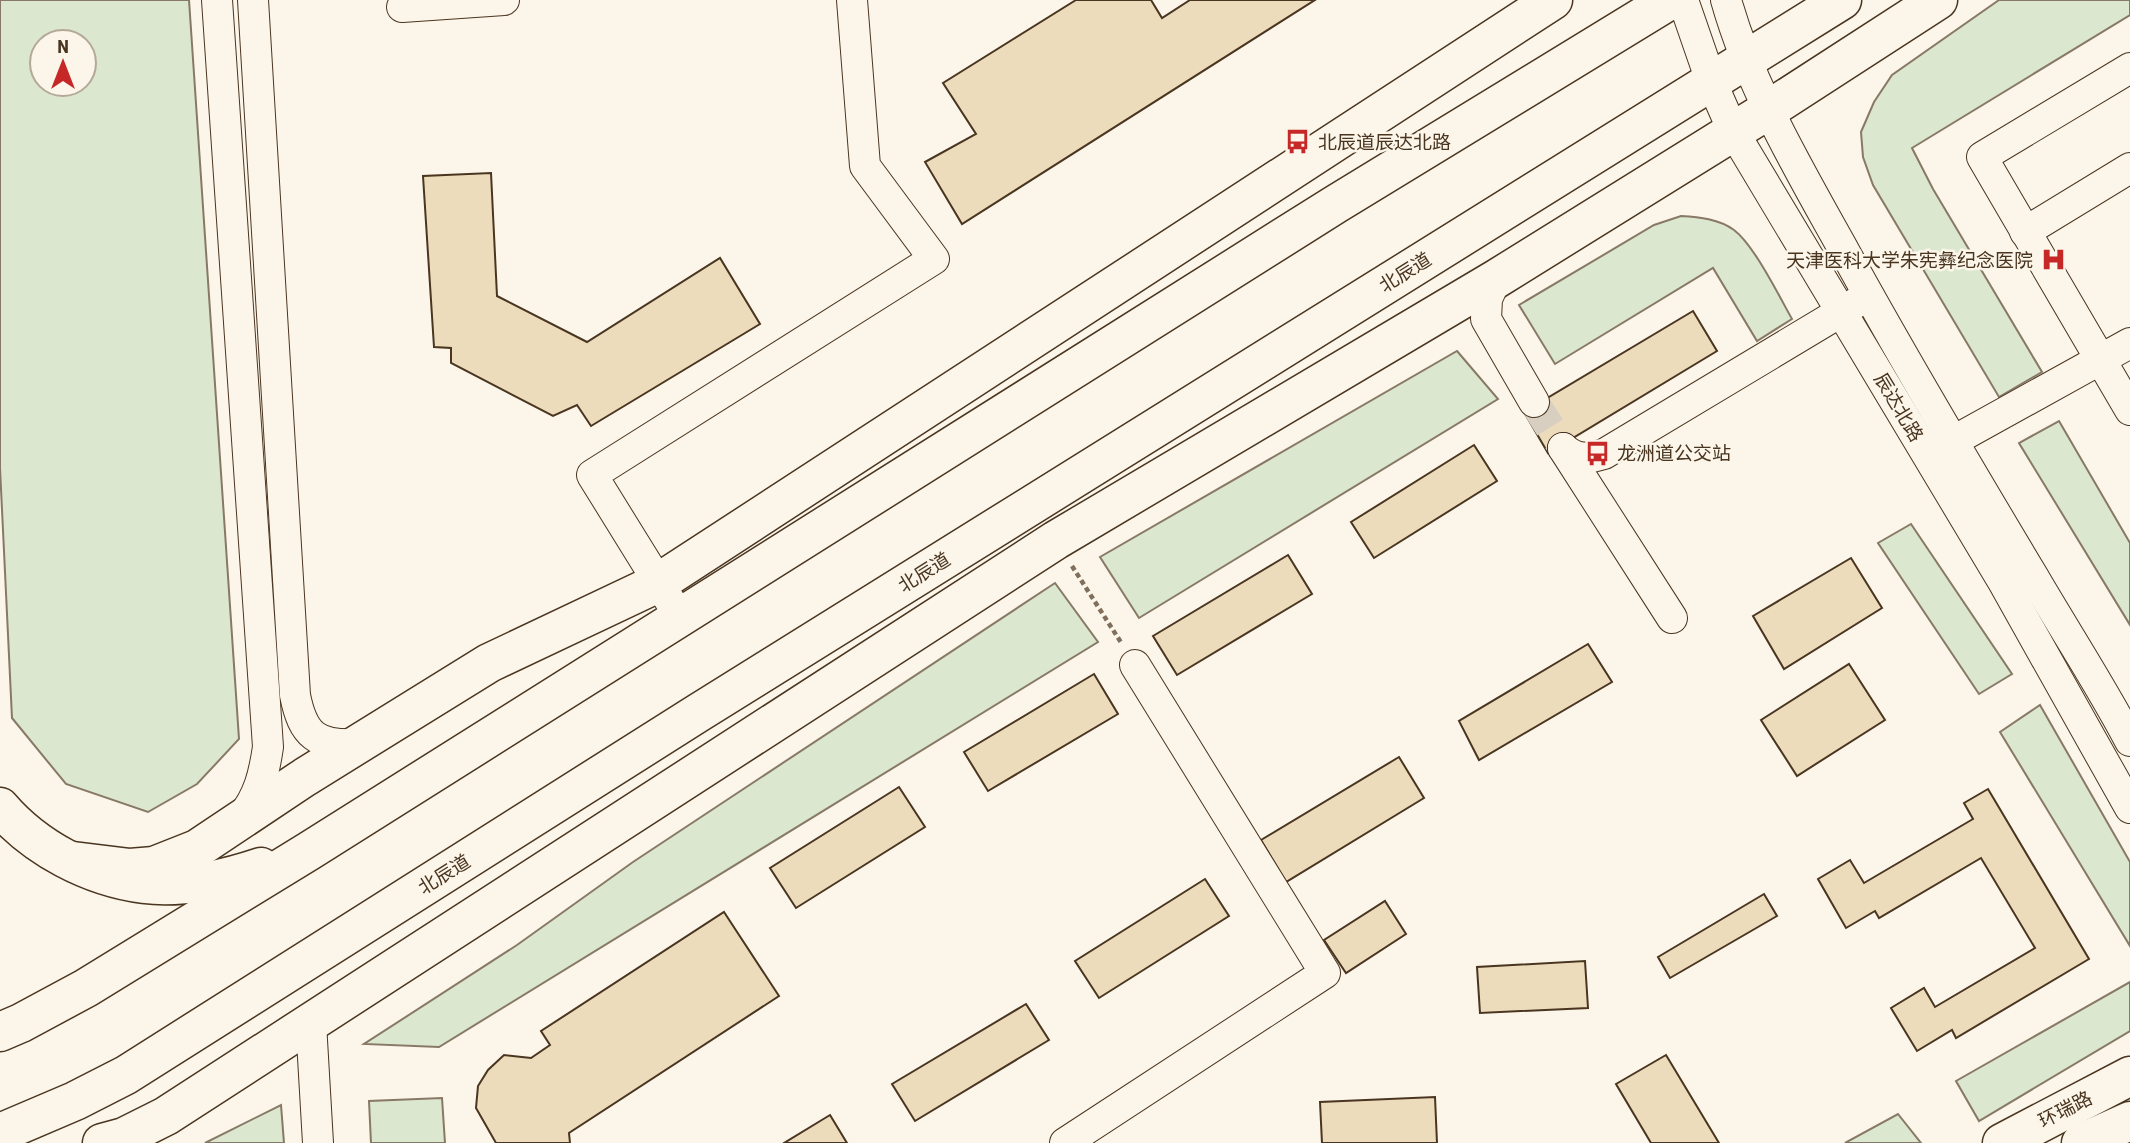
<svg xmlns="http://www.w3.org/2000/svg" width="2130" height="1143" viewBox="0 0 2130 1143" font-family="'Roboto Condensed','Noto Sans SC',sans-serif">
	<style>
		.green { fill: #dce7d0; stroke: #887966; stroke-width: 2; fill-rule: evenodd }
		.building { fill: #ecdcbc; stroke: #4a3520; stroke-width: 2 }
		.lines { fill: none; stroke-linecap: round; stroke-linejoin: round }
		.minor-tunnel { stroke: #d8cfc1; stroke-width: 30; stroke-dasharray: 30 15; stroke-linecap: butt }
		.minor-casing { stroke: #4a3520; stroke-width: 32 }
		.major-casing { stroke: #4a3520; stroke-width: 41 }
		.path { stroke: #7f6f5c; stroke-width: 4.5; stroke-dasharray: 5 3.5; stroke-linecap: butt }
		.minor { stroke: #fbf6e9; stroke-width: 30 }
		.major { stroke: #fbf6e9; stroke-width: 38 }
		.labels { text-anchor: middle; stroke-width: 5; stroke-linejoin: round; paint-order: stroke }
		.poi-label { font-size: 19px; fill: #4a3520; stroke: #fbf6e9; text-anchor: start }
		.street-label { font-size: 19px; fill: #4a3520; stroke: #fbf6e9 }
	</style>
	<rect width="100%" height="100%" fill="#fbf6e9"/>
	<g class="green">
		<path d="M0,0H189L239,739L197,784L148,812L66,784L12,718L0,468ZM42,42H84V84H42Z"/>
		<path d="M1999,0H2130V15L1912,148L1933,189L2042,372L1999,397L1873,185L1863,157L1861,132L1874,102L1892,75Z"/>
		<path d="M1681,216C1699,217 1719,219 1734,230C1754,245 1779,296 1792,319L1757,341L1713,268L1555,364L1519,305L1654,225Z"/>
		<path d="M1457,351L1498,399L1139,618L1100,557Z"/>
		<path d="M2059,421L2130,543V625L2019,443Z"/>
		<path d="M1911,524L2012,674L1979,694L1878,543Z"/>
		<path d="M1055,583L1098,642L439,1047L364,1044L517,945L633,862Z"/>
		<path d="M2040,705L2130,862V946L2000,732Z"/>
		<path d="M2130,982V1031L1979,1121L1956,1081Z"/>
		<path d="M442,1098L445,1143H371L369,1101Z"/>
		<path d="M281,1105L284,1143H205Z"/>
		<path d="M1898,1114L1921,1143H1845Z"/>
	</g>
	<g class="building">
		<path d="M1076,0H1151L1162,18L1190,0H1315L962,224L925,162L976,134L943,83Z"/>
		<path d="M491,173L497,296L587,342L720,258L760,324L591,426L577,405L553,416L451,363V348L434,347L423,176Z"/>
		<path d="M1693,311L1717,351L1548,453L1524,412Z"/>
		<path d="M1474,445L1497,481L1374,558L1351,522Z"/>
		<path d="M1288,555L1312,594L1177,675L1153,636Z"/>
		<path d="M1851,558L1882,608L1784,669L1753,616Z"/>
		<path d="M1588,644L1612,682L1479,760L1459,721Z"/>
		<path d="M1849,664L1885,720L1797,776L1761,720Z"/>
		<path d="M1094,674L1118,714L988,791L964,752Z"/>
		<path d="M1399,757L1424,798L1286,882L1261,840Z"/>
		<path d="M899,787L925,827L796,908L770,868Z"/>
		<path d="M1988,789L2089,959L1956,1038L1952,1030L1917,1051L1891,1008L1924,988L1935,1007L2035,948L1981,858L1879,918L1875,911L1846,928L1818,879L1850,860L1864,883L1973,819L1964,803Z"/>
		<path d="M1205,879L1229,916L1099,998L1075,961Z"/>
		<path d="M1764,894L1777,916L1670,978L1658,957Z"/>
		<path d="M1385,901L1406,934L1346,973L1324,940Z"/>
		<path d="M724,912L779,996L569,1133L570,1143H496L476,1108L478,1086L488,1070L504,1055L531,1058L550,1045L541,1031Z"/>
		<path d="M1585,961L1588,1008L1480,1013L1477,967Z"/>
		<path d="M1026,1004L1049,1040L915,1121L892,1084Z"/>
		<path d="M1666,1055L1719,1143H1651L1616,1084Z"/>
		<path d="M1435,1097L1437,1143H1322L1320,1102Z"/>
		<path d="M830,1115L847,1143H784Z"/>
	</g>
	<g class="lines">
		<path class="minor-tunnel" d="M1534,402L1563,448"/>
		<defs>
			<g id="minor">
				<path d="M217,0L268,747C264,774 259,796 241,818"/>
				<path d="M253,0L295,695C303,736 317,746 358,744"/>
				<path d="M1683,0L1711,81L1733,131L2002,580L2130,808"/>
				<path d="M1726,0C1751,88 1797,166 1841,245C1902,357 1967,466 2033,576C2065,631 2100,684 2130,741"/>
				<path d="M402,7L504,0"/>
				<path d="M2130,68L1982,157L2130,410"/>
				<path d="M2025,232L2130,168"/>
				<path d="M1496,279L1487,299L1486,319L1534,402"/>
				<path d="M1563,448C1576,460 1588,459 1604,454L1859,301"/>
				<path d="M1563,448L1672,618"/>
				<path d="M1937,450L2130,343"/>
				<path d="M670,601L592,475L934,259L865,166L852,0"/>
				<path d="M311,1023L318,1143"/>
				<path d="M1065,1143L1325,973L1135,665"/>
			</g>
			<g id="major">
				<path d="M0,807C35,848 90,877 144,884C182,889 225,879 261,867"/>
				<path d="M73,861L130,868L154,866L197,849L305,777L489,663L658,583L1553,0"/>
				<path d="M0,1032L21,1023L86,988L309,851L1336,204L1670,0"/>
				<path d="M0,1133L75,1101L126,1075L698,713L1842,0"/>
				<path d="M102,1143L124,1137L166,1116L1056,540L1496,279L1768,110L1938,0"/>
				<path d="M2002,1143L2130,1076"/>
				<path d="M2081,1143L2130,1121"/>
			</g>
		</defs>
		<use href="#minor" class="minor-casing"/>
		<use href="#major" class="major-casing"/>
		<path class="path" d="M1072,566L1122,644"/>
		<use href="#minor" class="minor"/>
		<use href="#major" class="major"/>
	</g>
	<defs>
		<symbol id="bus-bare" viewBox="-9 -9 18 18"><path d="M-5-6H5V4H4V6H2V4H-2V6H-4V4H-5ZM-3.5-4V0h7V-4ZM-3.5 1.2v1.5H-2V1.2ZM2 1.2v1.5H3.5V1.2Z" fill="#c62828" stroke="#fbf6e9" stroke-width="2.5" paint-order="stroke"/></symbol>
		<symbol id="hospital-bare" viewBox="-9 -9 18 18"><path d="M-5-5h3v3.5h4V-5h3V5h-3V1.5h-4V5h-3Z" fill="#c62828" stroke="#fbf6e9" stroke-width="2.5" paint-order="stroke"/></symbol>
	</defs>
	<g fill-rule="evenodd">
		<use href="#bus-bare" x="1280" y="124" width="35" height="35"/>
		<use href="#hospital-bare" x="2036" y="242" width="35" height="35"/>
		<use href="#bus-bare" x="1580" y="436" width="35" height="35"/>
	</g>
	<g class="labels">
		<g class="poi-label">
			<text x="1318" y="149">北辰道辰达北路</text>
			<text x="2033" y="267" text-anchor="end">天津医科大学朱宪彝纪念医院</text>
			<text x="1617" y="460">龙洲道公交站</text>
		</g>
		<g class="street-label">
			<text transform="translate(1405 272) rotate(-32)" y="7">北辰道</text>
			<text transform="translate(1899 407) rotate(59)" y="7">辰达北路</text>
			<text transform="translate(924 572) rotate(-32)" y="7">北辰道</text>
			<text transform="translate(444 874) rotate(-32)" y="7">北辰道</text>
			<text transform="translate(2065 1109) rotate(-27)" y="7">环瑞路</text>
		</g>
	</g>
	<g transform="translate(63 63)"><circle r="33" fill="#fbf6e9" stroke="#b4a999" stroke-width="2"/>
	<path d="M0-5L12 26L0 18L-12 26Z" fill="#c62828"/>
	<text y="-10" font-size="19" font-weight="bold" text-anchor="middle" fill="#4a3520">N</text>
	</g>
</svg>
